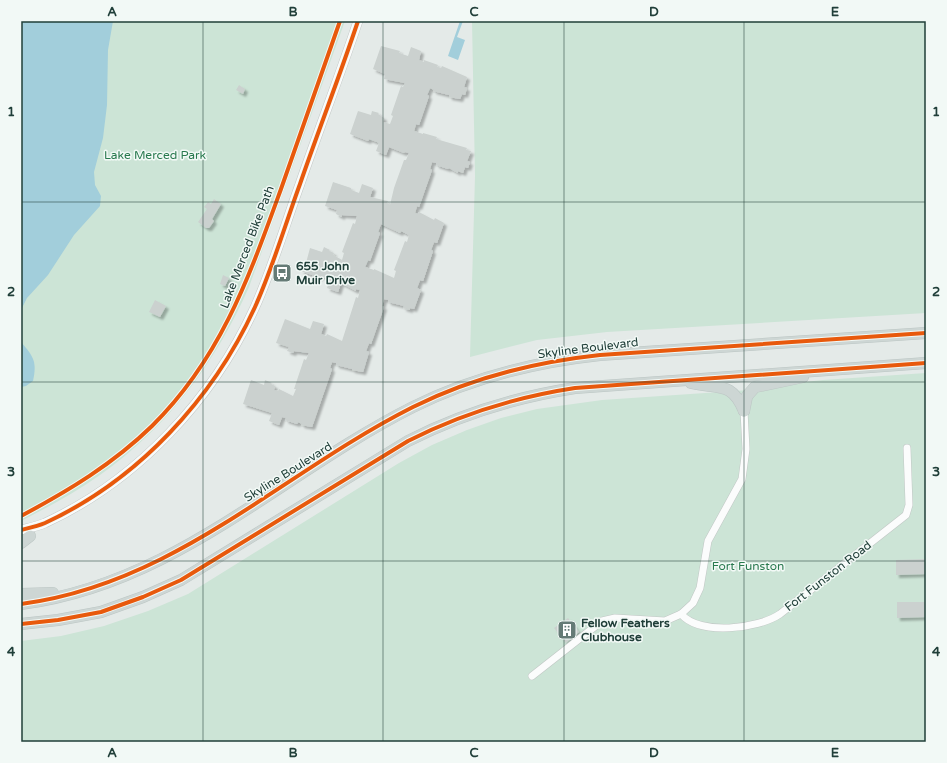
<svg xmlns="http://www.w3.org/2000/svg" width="947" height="763" viewBox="0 0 947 763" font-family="'Varela Round',sans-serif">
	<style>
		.green { fill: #cce4d6 }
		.water { fill: #a2cedb }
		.building { fill: #cbd1cf; fill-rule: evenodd; filter: url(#shadow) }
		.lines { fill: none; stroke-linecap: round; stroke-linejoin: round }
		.minor-casing { stroke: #c1c7c5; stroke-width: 8 }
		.tertiary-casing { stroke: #c1c7c5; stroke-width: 10 }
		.primary-casing { stroke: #bcc6c4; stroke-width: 12 }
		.minor { stroke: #fbfcfc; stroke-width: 7 }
		.tertiary { stroke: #fbfcfc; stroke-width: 9 }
		.primary { stroke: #cdd6d4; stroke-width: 11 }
		.cycleway-casing { stroke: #f2f9f6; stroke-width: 6 }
		.cycleway { stroke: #e8590c; stroke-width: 4 }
		.grid { fill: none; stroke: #203f39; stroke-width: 1; stroke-opacity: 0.55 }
		.labels { text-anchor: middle; stroke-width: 3; stroke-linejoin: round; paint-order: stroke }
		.park-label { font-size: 12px; fill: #28794e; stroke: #f2f9f6 }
		.street-label { font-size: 12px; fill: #203f39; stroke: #f2f9f6 }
		.poi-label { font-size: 12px; font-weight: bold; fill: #203f39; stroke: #f2f9f6; text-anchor: start }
		.neatline { fill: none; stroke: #203f39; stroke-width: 1.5 }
		.grid-label { font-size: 13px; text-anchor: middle; font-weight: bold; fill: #203f39 }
	</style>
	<defs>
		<filter id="shadow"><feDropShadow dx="3" dy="3" stdDeviation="1" flood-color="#0004"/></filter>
	</defs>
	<rect width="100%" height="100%" fill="#e4eae8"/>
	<g class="green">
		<path d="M21,21H345L249,287C216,362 167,428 100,475C75,493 48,507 21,521Z"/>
		<path d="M472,21H926V313L607,332L537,340L470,357L475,176Z"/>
		<path d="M926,373V742H21V641L61,636L104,626L148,611L188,594L399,463L432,445L467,430L501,418L537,409L602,400L764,389L769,386L823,380Z"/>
	</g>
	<g class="water">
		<path d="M21,21H113L108,50L107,105L103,138L94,172L95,185L101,196L100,206L74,235L48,275L27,298L21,310Z"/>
		<path d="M460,21H463L457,37L465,40L458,60L448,56Z"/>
		<path d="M21,342C34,357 37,362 33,381L26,386L21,387Z"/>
	</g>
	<g class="building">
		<path d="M381,46L400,51L399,53L408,56L411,47L421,51L419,60L424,62V60L438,65L437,67L441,68L442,66L467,77L464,87L467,88L465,95L462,94L460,99L449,97V95L433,91L434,90L430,88L427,95L429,96L419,125L416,124L414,131L423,134V133L437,137L436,139L467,148L466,150L471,151L467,161L470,162L468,168L465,167L463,173L458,171V173L449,168L448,169L436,165V163L432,162L430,169L432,170L419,207L417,206L415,213L418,214L419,212L434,220L435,218L444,223L437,243L434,242L431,250L433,251L423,281L420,280L417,288L421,290L414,309L410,308V310L403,308L404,306L388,302V300L384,299L382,306L384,307L371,344L369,343L366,351L369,352L363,372L352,370V369L336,365V363L332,362L330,368L332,369L312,427L301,425L302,424L298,422L297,424L285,420L286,418L282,417L279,425L269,421L272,413L243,404L251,380L264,385L265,380L272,383L271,384L275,386L274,390L278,391L279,389L293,396L296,389H294L304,359L306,360L309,353L294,351L293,353L287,351L289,347L276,343L285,319L310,329L313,321L324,324L321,334L326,336L327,334L342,341L356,297L358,298L360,290L356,289V291L341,283L338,292L327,288L330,280L329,279L320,276V278L301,271L304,262L306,263L310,248L322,252L324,247L330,250L329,251L334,253L333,255L342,260L344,253L342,252L353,223L355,224L357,216L342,215V217L336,214L337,210L325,206L333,182L351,188V190L359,193L362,184L373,188L370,197L388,201L387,203L390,205L394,188L404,160H406L409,153L405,152L404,153L389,147L386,155L376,151L379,143L377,142L369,139L368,141L350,134L358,111L371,115L372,111L379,113L378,114L384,118L383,122L390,124L393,116L391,115L401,86L403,87L405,83L384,79L385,74L373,69ZM381,224L400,233L401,231L409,235L407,242L405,241L394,270L396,271L394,278L374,269V270L365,267L368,260L370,261L380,233L378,232Z"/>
		<path d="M239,85L245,89L243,94L236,90Z"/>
		<path d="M214,199L221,204L212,219L214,221L209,228H206L198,222L207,209L204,207L208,202L211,204Z"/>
		<path d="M223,275L229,278L225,286L220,284Z"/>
		<path d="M155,300L166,306L160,317L149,312Z"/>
		<path d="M926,559V574L896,575V560Z"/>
		<path d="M897,602H926V617L897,618Z"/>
		<path d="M568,618L579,632L566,643L554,628Z"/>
	</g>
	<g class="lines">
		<defs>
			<g id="minor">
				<path d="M681,614C700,636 758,629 780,614L906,515L909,505L907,448"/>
				<path d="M532,676L602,621L615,618L665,621L681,614L693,603L700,588L708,541L742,479L746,449L744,411"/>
			</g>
			<path id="tertiary" d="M21,530C29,528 38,526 45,523C138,480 213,399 255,307C273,267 285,225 300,184C319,129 340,75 358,21"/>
			<g id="primary">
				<path d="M691,383C718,389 732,381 744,411"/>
				<path d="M744,411L747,396L755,387L803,377"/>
				<path d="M21,543L30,536"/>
				<path d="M21,594L53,593"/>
				<path d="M21,604C175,584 280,474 413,407C473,377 535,362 600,355L926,333"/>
				<path d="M21,624L58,620L101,612L143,597L181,580L408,441C461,414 516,397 575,388L926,363"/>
			</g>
		</defs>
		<use href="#minor" class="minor-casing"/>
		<use href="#tertiary" class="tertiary-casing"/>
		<use href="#primary" class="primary-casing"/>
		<use href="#minor" class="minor"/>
		<use href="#tertiary" class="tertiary"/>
		<use href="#primary" class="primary"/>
		<defs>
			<g id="cycleway">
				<path d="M21,516C68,491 113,464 152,426C221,358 249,277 281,189C301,133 320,77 340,21"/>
				<path d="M21,530C29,528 38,526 45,523C138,480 213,399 255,307C273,267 285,225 300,184C319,129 340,75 358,21"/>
				<path d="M21,604C175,584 280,474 413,407C473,377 535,362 600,355L926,333"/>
				<path d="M21,624L58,620L101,612L143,597L181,580L408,441C461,414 516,397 575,388L926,363"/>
			</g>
		</defs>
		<use href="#cycleway" class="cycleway-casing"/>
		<use href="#cycleway" class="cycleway"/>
	</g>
	<path class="grid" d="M203,21V742M383,21V742M564,21V742M744,21V742M21,202H926M21,382H926M21,561H926"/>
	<defs>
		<symbol id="bus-square" viewBox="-11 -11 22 22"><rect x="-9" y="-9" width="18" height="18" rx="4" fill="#657b76" stroke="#f2f9f6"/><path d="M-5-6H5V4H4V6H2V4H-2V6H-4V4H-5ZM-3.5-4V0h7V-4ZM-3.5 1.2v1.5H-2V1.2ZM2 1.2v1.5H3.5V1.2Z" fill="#fff"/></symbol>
		<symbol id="building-square" viewBox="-11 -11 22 22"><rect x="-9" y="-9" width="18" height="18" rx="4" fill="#657b76" stroke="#f2f9f6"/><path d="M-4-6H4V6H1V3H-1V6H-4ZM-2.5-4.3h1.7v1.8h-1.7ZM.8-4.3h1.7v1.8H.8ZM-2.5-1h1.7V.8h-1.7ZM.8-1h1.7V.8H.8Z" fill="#fff"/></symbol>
	</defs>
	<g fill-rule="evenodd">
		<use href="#bus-square" x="271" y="262" width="22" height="22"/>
		<use href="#building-square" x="556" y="619" width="22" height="22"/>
	</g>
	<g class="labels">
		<g class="park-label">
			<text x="155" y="159">Lake Merced Park</text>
			<text x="748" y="570">Fort Funston</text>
		</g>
		<g class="street-label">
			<text transform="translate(247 247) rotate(-69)" y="4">Lake Merced Bike Path</text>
			<text transform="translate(588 348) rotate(-7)" y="4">Skyline Boulevard</text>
			<text transform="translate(288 472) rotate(-32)" y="4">Skyline Boulevard</text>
			<text transform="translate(828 576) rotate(-38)" y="4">Fort Funston Road</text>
		</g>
		<g class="poi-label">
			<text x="296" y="270">655 John<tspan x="296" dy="14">Muir Drive</tspan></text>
			<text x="581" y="627">Fellow Feathers<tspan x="581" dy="14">Clubhouse</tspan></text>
		</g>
	</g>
	<rect width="947" height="763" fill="none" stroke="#f2f9f6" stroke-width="44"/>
	<rect x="22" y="22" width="903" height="719" class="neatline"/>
	<g class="grid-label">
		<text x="112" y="16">A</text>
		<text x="293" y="16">B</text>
		<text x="474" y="16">C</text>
		<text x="654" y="16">D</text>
		<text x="835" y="16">E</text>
		<text x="11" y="116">1</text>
		<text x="936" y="116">1</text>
		<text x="11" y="296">2</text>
		<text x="936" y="296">2</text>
		<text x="11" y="476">3</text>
		<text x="936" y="476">3</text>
		<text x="11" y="656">4</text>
		<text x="936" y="656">4</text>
		<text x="112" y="757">A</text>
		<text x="293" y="757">B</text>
		<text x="474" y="757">C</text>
		<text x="654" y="757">D</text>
		<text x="835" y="757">E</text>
	</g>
</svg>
